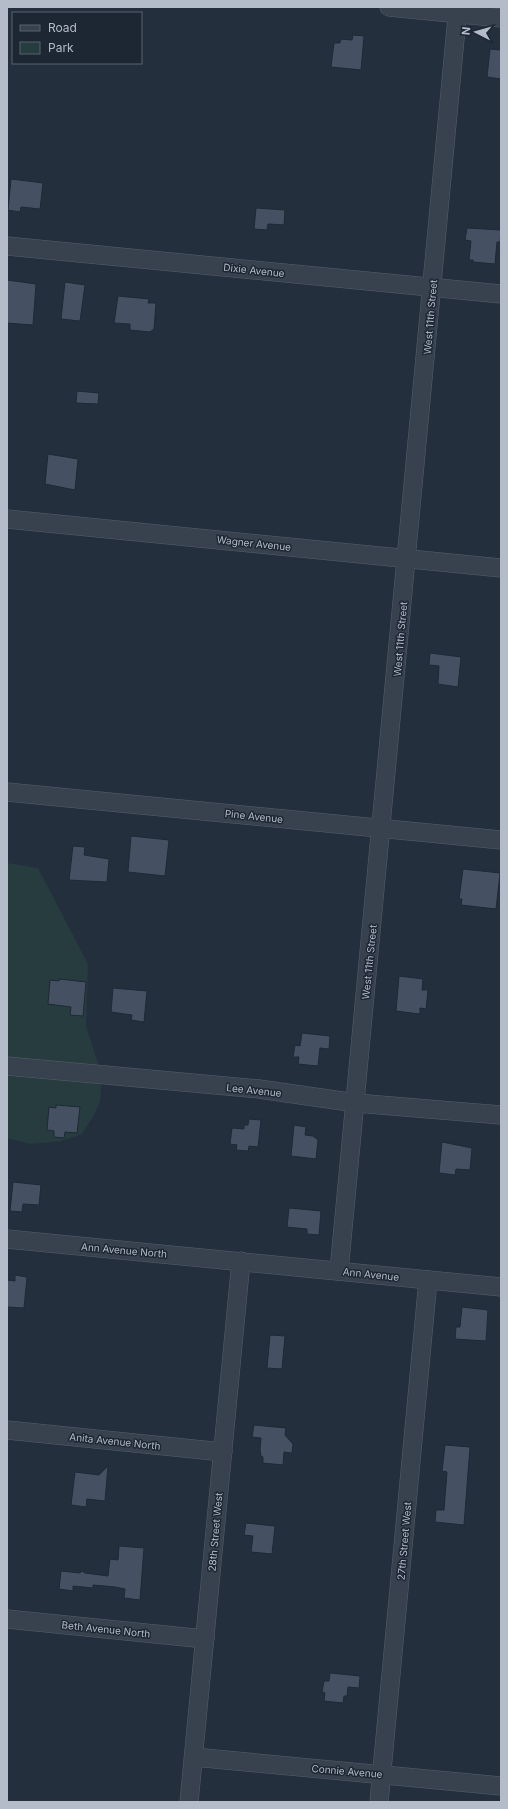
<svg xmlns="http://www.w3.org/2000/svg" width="508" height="1809" viewBox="0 0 508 1809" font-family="Inter,sans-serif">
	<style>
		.green { fill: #263c3f }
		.building { fill: #455162; stroke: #1f2835 }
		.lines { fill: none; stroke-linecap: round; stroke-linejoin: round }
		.minor-casing { stroke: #565f6c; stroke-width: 19 }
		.minor { stroke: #38414e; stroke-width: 18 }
		.labels { text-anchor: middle; stroke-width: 3; stroke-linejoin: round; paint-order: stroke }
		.street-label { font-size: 10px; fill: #b4bcc9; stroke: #1d2633 }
	</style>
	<rect width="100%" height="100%" fill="#242f3e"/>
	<path class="green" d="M7,863L38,868L88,964L86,1026L102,1076L100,1102L94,1115L82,1134L61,1141L30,1144L7,1138Z"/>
	<g class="building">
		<path d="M353,35L364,36L361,70L331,67L334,43H340L341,39L352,40Z"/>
		<path d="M490,49L501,50V79L487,77Z"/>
		<path d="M11,179L43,183L40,209L21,207L20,212L8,210Z"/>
		<path d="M256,208L285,210L284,225L268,224L267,230L254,229Z"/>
		<path d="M467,228L501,230L500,242H497L495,264L473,262V260H469L471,241L465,240Z"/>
		<path d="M7,280L36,284L33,325L7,323Z"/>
		<path d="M65,282L85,285L80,321L61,319Z"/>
		<path d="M118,296L149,299L148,303H156L154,329L150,332L130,330V324L114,323Z"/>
		<path d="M77,391L99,393L98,404L76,403Z"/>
		<path d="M48,454L78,459L75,490L45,484Z"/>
		<path d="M430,653L461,657L458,687L438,684L439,666L429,665Z"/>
		<path d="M131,836L169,840L165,876L128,872Z"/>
		<path d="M73,846L85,847L84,855L109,859L107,882L69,880Z"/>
		<path d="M463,869L500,873L496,909L461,905L462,899H459Z"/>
		<path d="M399,976L423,979L422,990H428L426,1009L420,1008V1014L396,1011Z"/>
		<path d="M59,979L86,982L83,1016L70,1015L71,1007L48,1004L50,980L59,981Z"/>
		<path d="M113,988L147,991L144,1022L131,1020L132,1015L111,1012Z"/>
		<path d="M302,1033L330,1036L329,1049L320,1048L318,1066L298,1064L299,1057H293L295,1045L300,1046Z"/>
		<path d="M56,1105L80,1107L77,1133L65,1132L64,1138L54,1137V1131L47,1130L49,1107L56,1108Z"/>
		<path d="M249,1119L261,1120L258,1147L249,1146L248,1151L236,1150L237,1145L230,1144L232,1128L244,1129V1125H248Z"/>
		<path d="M294,1125L306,1127L305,1135L313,1136L318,1140L316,1159L291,1156Z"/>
		<path d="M442,1142L472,1148L470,1170L456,1169L455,1175L439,1173Z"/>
		<path d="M13,1182L41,1185L39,1205L23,1204L22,1212L10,1211Z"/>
		<path d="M289,1208L321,1211L319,1235L307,1234V1229L287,1227Z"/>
		<path d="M15,1275L27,1277L24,1308L7,1307V1280L15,1281Z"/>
		<path d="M462,1307L488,1310L486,1341L455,1339L456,1327H460Z"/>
		<path d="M270,1335L285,1336L282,1369L267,1368Z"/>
		<path d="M254,1425L286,1428L285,1435L293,1444L292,1453L284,1452L283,1465L263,1463V1457L261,1456L260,1450L261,1438L252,1437Z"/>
		<path d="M445,1445L470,1447L464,1525L435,1522L436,1510H444L447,1472L442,1471Z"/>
		<path d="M108,1466L105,1501L87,1499L86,1507L71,1505L75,1472L99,1475Z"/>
		<path d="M246,1523L275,1526L272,1554L251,1552L253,1536L244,1535Z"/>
		<path d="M119,1546L144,1548L140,1600L124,1598L125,1589L115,1587L93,1585V1588L73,1586V1591L59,1589L61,1571L80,1573L82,1571L85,1573L108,1576L110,1559L118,1560Z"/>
		<path d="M330,1673L360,1676L359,1688L348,1687L347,1696H344L343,1703L324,1701L325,1693L322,1692L324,1681H329Z"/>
	</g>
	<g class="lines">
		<defs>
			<g id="minor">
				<path d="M389,7L501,18"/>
				<path d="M7,246L501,294"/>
				<path d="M7,519L501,568"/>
				<path d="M7,792L501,840"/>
				<path d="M7,1066L259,1089L356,1103L501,1115"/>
				<path d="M7,1239L501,1287"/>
				<path d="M339,1271L458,7"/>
				<path d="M7,1430L223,1452"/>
				<path d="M7,1619L205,1639"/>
				<path d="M194,1757L501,1786"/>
				<path d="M189,1802L241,1261"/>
				<path d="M379,1802L428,1280"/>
			</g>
		</defs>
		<use href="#minor" class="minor-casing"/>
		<use href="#minor" class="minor"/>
	</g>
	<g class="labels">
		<g class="street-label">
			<text transform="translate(254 270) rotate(6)" y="4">Dixie Avenue</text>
			<text transform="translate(430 317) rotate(-85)" y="4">West 11th Street</text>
			<text transform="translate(254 543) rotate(6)" y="4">Wagner Avenue</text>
			<text transform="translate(400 639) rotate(-85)" y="4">West 11th Street</text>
			<text transform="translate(254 816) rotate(6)" y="4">Pine Avenue</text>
			<text transform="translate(369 962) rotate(-84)" y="4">West 11th Street</text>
			<text transform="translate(254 1090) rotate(6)" y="4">Lee Avenue</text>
			<text transform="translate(124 1250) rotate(5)" y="4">Ann Avenue North</text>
			<text transform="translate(371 1274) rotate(6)" y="4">Ann Avenue</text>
			<text transform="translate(115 1441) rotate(6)" y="4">Anita Avenue North</text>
			<text transform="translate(215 1532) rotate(-85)" y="4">28th Street West</text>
			<text transform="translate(404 1541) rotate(-85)" y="4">27th Street West</text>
			<text transform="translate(106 1629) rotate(6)" y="4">Beth Avenue North</text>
			<text transform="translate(347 1771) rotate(5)" y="4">Connie Avenue</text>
		</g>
	</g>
	<rect width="508" height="1809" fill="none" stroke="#b4bcc9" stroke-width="16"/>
	<rect x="12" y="12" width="130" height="52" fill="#1d2633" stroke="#59626f"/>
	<rect x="20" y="25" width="20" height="6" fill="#38414e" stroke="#59626f"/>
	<text x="48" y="32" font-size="12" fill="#b4bcc9">Road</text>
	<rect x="20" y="42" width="20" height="12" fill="#263c3f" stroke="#59626f"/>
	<text x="48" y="52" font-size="12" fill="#b4bcc9">Park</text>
	<g transform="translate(476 32) rotate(276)" stroke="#1d2633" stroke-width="3" paint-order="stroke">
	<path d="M0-3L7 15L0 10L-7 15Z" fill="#b4bcc9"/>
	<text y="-6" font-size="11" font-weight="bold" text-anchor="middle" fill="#b4bcc9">N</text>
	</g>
</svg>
